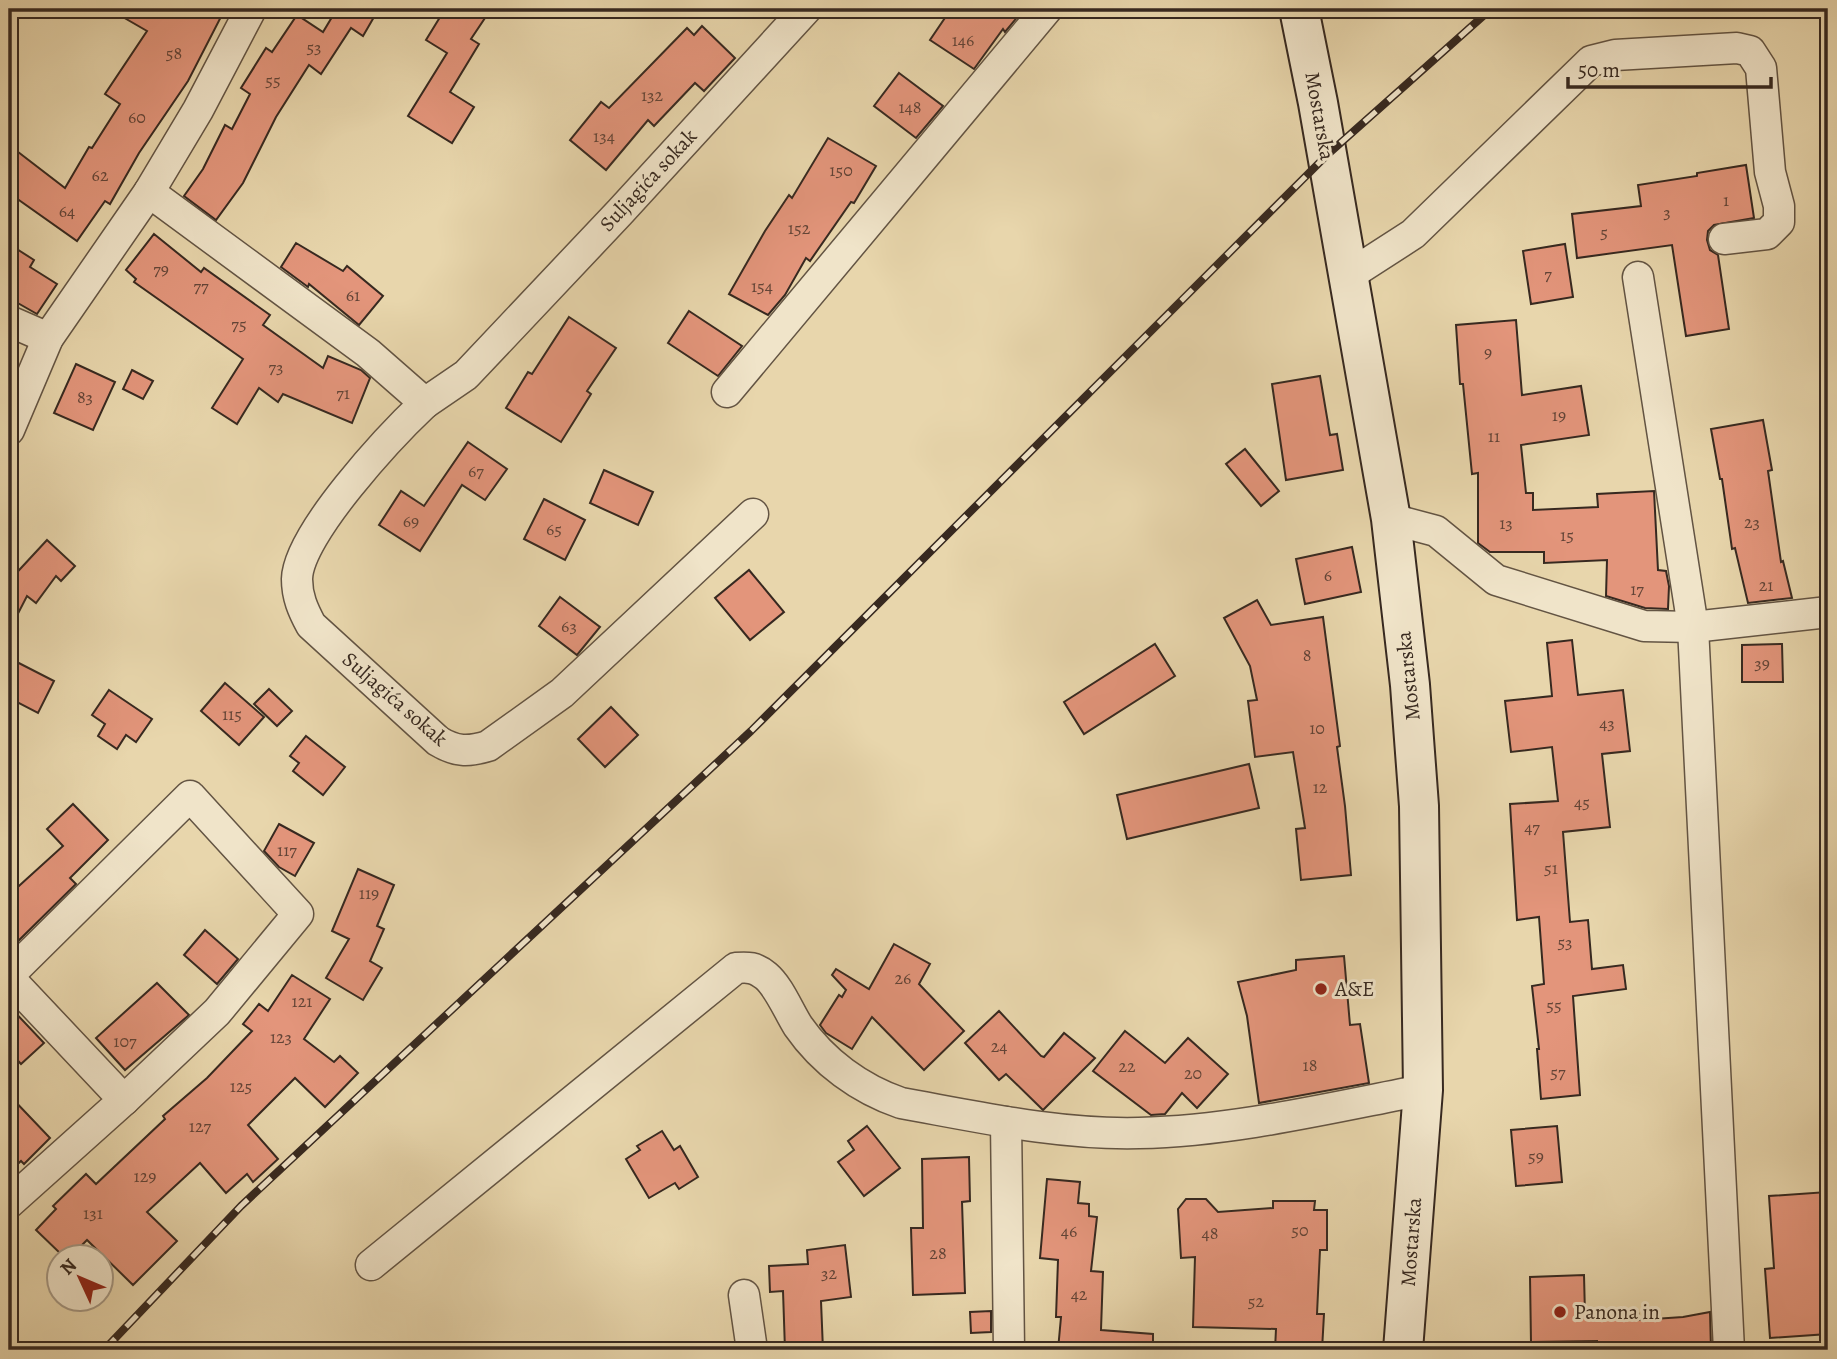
<svg xmlns="http://www.w3.org/2000/svg" width="1837" height="1359" viewBox="0 0 1837 1359" font-family="Alegreya,serif">
	<style>
		.building { fill: #e3957b; stroke: #372920; stroke-width: 2 }
		.lines { fill: none; stroke-linecap: round; stroke-linejoin: round }
		.street-casing { stroke: #635443; stroke-width: 33 }
		.secondary-casing { stroke: #372920; stroke-width: 42 }
		.street { stroke: #f0e4c9; stroke-width: 30 }
		.secondary { stroke: #f0e4c9; stroke-width: 38 }
		.rail-casing { stroke: #372920; stroke-width: 8 }
		.rail { stroke: #f0e4c9; stroke-width: 5; stroke-dasharray: 16; stroke-linecap: butt }
		.poi-dot { fill: #8f2418; stroke: #f0e4c9; stroke-width: 2.5 }
		.labels { text-anchor: middle; stroke-width: 6; stroke-linejoin: round; paint-order: stroke }
		.number-label { font-size: 18px; fill: #624437 }
		.street-label { font-size: 21px; fill: #372920; stroke: #f0e4c9 }
		.poi-label { font-size: 21px; fill: #372920; stroke: #f0e4c9; text-anchor: start }
	</style>
	<rect width="100%" height="100%" fill="#e8d6ac"/>
	<filter id="stains"><feTurbulence type="fractalNoise" baseFrequency=".00286" numOctaves="4"/><feColorMatrix values="0 0 0 0 .2 0 0 0 0 .09 0 0 0 0 .02 0 0 0 .5 -.17"/></filter>
	<radialGradient id="worn" r=".72"><stop offset=".6" stop-color="#630" stop-opacity="0"/><stop offset="1" stop-color="#630" stop-opacity=".3"/></radialGradient>
	<g class="building">
		<path d="M109,9H225L188,81L139,153L110,204L105,201L77,241L9,193V145L65,188L89,147L92,148L120,104L105,94L147,31Z"/>
		<path d="M318,9H363L374,17L363,36L351,28L321,74L309,65L276,117L243,183L216,220L184,196L203,169L225,125L232,129L250,94L241,88L266,48L272,52L297,15L323,32L332,17Z"/>
		<path d="M445,9H491L471,39L479,44L450,92L474,107L452,143L408,116L447,53L426,40Z"/>
		<path d="M951,9H1024L1005,32L1003,29L974,69L930,40Z"/>
		<path d="M702,26L735,58L704,91L695,83L654,126L648,120L606,170L570,140L601,102L609,108L687,28L694,35Z"/>
		<path d="M899,73L943,106L916,138L874,106Z"/>
		<path d="M828,138L876,166L854,203L851,202L810,261L806,258L785,295L768,315L729,294L765,231L789,195L792,198Z"/>
		<path d="M1746,165L1754,218L1714,225L1708,231L1707,240L1710,250L1718,255L1729,329L1686,336L1672,245L1577,258L1572,214L1641,206L1638,185L1697,176V173Z"/>
		<path d="M154,234L201,272L204,268L270,315L263,325L323,368L328,356L361,370L370,378L352,423L283,394L278,402L259,388L237,424L212,408L243,359L134,282L136,279L126,270Z"/>
		<path d="M296,243L343,271L347,266L383,296L359,325L309,284L308,287L281,267Z"/>
		<path d="M9,244L34,260L30,267L57,284L37,314L9,298Z"/>
		<path d="M1565,244L1573,297L1531,304L1523,251Z"/>
		<path d="M689,311L742,346L718,376L668,343Z"/>
		<path d="M569,317L616,348L587,391L591,394L561,442L506,408L528,372L532,374Z"/>
		<path d="M1516,320L1522,395L1581,386L1589,435L1521,445L1526,493H1533V510L1598,507L1597,494L1654,491L1658,570L1666,571L1669,586L1668,609L1645,608L1606,596L1607,560L1544,563V552H1490L1478,543V473L1472,474L1463,384H1460L1456,325Z"/>
		<path d="M76,364L115,382L93,430L54,413Z"/>
		<path d="M132,370L153,381L143,399L123,389Z"/>
		<path d="M1320,376L1330,435L1337,434L1343,470L1286,480L1272,384Z"/>
		<path d="M1763,420L1772,470L1768,471L1781,562L1783,561L1792,598L1748,603L1735,548L1732,549L1722,479H1720L1711,429Z"/>
		<path d="M468,442L507,469L485,500L462,485L420,551L379,525L401,491L424,506Z"/>
		<path d="M1245,449L1279,491L1261,506L1226,464Z"/>
		<path d="M604,470L653,492L638,525L590,503Z"/>
		<path d="M544,499L585,520L565,560L524,539Z"/>
		<path d="M47,540L75,566L61,581L56,576L36,603L27,596L9,631V581Z"/>
		<path d="M1352,547L1361,592L1305,604L1296,559Z"/>
		<path d="M749,570L784,612L750,640L715,598Z"/>
		<path d="M560,597L600,627L577,655L539,626Z"/>
		<path d="M1257,600L1271,625L1323,617L1340,746L1337,747L1345,806L1351,875L1301,880L1296,829L1305,828L1293,752L1255,757L1248,701L1257,700L1250,666L1224,618Z"/>
		<path d="M1572,640L1578,695L1623,690L1630,751L1602,754L1610,827L1563,832L1570,922L1588,920L1592,969L1623,965L1626,989L1573,996L1580,1095L1541,1099L1537,1049H1539L1532,986L1544,984L1539,917L1517,920L1510,804L1558,801L1552,747L1511,752L1505,701L1552,696L1547,643Z"/>
		<path d="M1155,644L1175,676L1084,734L1064,702Z"/>
		<path d="M1782,644L1783,682H1742V645Z"/>
		<path d="M9,658L54,681L38,713L9,698Z"/>
		<path d="M225,683L264,717L239,745L201,711Z"/>
		<path d="M269,689L292,711L277,726L254,704Z"/>
		<path d="M109,690L152,719L136,742L126,735L117,749L98,736L105,724L92,715Z"/>
		<path d="M611,707L638,735L605,767L578,739Z"/>
		<path d="M306,736L345,767L323,795L293,771L299,763L290,756Z"/>
		<path d="M1249,764L1259,808L1127,839L1117,795Z"/>
		<path d="M73,804L108,840L70,878L76,884L9,950V895L63,846L47,829Z"/>
		<path d="M279,824L314,843L295,876L279,867L264,851Z"/>
		<path d="M358,869L394,885L377,926L384,929L370,961L382,968L363,1000L326,978L349,939L332,931Z"/>
		<path d="M205,930L238,959L217,984L184,955Z"/>
		<path d="M894,944L930,964L919,984L964,1031L924,1070L872,1017L852,1049L826,1033L820,1025L839,995L842,997L846,990L832,975L836,969L869,989Z"/>
		<path d="M1344,956L1350,1025L1360,1024L1369,1083L1259,1103L1247,1016L1238,982L1296,970V960Z"/>
		<path d="M292,975L330,999L304,1039L334,1062L340,1056L358,1073L325,1107L295,1078L248,1125L278,1159L253,1182L247,1174L226,1193L200,1163L147,1212L177,1241L133,1285L87,1240L70,1257H64L36,1230L56,1209L53,1206L86,1174L96,1184L165,1119L163,1116L207,1078L252,1031L243,1024L259,1004L268,1011Z"/>
		<path d="M157,983L189,1015L125,1070L96,1038Z"/>
		<path d="M9,1006L44,1043L21,1064L9,1051Z"/>
		<path d="M999,1011L1041,1056L1044,1057L1064,1033L1095,1058L1043,1110L1006,1074L999,1080L965,1043Z"/>
		<path d="M1125,1031L1165,1063L1188,1038L1228,1074L1197,1108L1182,1093L1165,1114L1151,1115L1093,1071Z"/>
		<path d="M9,1095L50,1138L24,1164L21,1161L9,1172Z"/>
		<path d="M867,1126L900,1168L864,1196L838,1162L854,1150L848,1141Z"/>
		<path d="M1557,1126L1562,1182L1516,1186L1511,1130Z"/>
		<path d="M662,1131L674,1150L680,1146L698,1177L679,1189L675,1183L649,1198L626,1159L640,1150L637,1146Z"/>
		<path d="M969,1157L970,1201L962,1202L965,1293L913,1295L911,1228H923L922,1159Z"/>
		<path d="M1047,1179L1080,1182L1078,1203L1089,1204V1216L1097,1217L1091,1271L1103,1272L1101,1330L1153,1334V1350H1058L1061,1317H1056L1058,1260L1040,1258Z"/>
		<path d="M1827,1192L1828,1334L1770,1338L1765,1269L1774,1268L1769,1196Z"/>
		<path d="M1186,1199H1206L1218,1212L1273,1208V1201H1315L1314,1210H1327V1250H1320L1317,1314H1324L1322,1350H1275L1276,1329L1193,1327L1195,1257L1181,1258L1178,1209Z"/>
		<path d="M845,1245L851,1297L821,1301L823,1350H785L783,1291L770,1292L769,1266L808,1264L807,1250Z"/>
		<path d="M1584,1275L1585,1315L1638,1311L1639,1320L1683,1317L1710,1312L1711,1350H1597V1341L1531,1342L1530,1277Z"/>
		<path d="M991,1311V1332L971,1333L970,1312Z"/>
	</g>
	<g class="lines">
		<defs>
			<g id="street">
				<path d="M149,192L368,353L425,403L466,375L620,212L806,9"/>
				<path d="M1348,276L1413,234L1591,61L1615,55L1737,48L1750,51L1761,68L1770,172L1779,206V222L1767,234L1724,239"/>
				<path d="M1638,277L1693,627L1729,1350"/>
				<path d="M9,321L48,338"/>
				<path d="M727,392L1047,9"/>
				<path d="M425,403C391,435 298,534 297,579C297,597 303,610 311,625L438,741C456,752 468,752 488,746L562,693L753,514"/>
				<path d="M9,430L48,338L149,192L198,110L251,9"/>
				<path d="M1391,519L1436,531L1496,580L1644,626L1693,627L1828,612"/>
				<path d="M9,975L190,796L298,914L217,1012L124,1100"/>
				<path d="M9,978L124,1100L9,1203"/>
				<path d="M1006,1122L1009,1350"/>
				<path d="M371,1265L736,968C748,967 755,967 766,976C779,987 788,1010 798,1026C823,1062 860,1089 901,1103C979,1117 1059,1135 1139,1133C1234,1131 1329,1108 1423,1090"/>
				<path d="M744,1295L752,1350"/>
			</g>
			<path id="secondary" d="M1299,9L1318,103L1391,519L1410,685L1419,806L1423,1090L1403,1350"/>
		</defs>
		<use href="#street" class="street-casing"/>
		<use href="#secondary" class="secondary-casing"/>
		<use href="#street" class="street"/>
		<use href="#secondary" class="secondary"/>
		<defs>
			<path id="rail" d="M104,1350L241,1206L751,731L1327,155L1491,9"/>
		</defs>
		<use href="#rail" class="rail-casing"/>
		<use href="#rail" class="rail"/>
	</g>
	<g class="poi-dot">
		<circle cx="1321" cy="989" r="7"/>
		<circle cx="1560" cy="1312" r="7"/>
	</g>
	<g class="labels">
		<g class="number-label">
			<text x="963" y="46">146</text>
			<text x="314" y="53">53</text>
			<text x="174" y="59">58</text>
			<text x="273" y="86">55</text>
			<text x="652" y="101">132</text>
			<text x="910" y="113">148</text>
			<text x="137" y="123">60</text>
			<text x="604" y="142">134</text>
			<text x="841" y="176">150</text>
			<text x="100" y="181">62</text>
			<text x="1726" y="206">1</text>
			<text x="67" y="217">64</text>
			<text x="1667" y="218">3</text>
			<text x="799" y="234">152</text>
			<text x="1604" y="238">5</text>
			<text x="161" y="275">79</text>
			<text x="1548" y="280">7</text>
			<text x="201" y="292">77</text>
			<text x="762" y="292">154</text>
			<text x="353" y="301">61</text>
			<text x="239" y="330">75</text>
			<text x="1488" y="358">9</text>
			<text x="276" y="373">73</text>
			<text x="343" y="399">71</text>
			<text x="85" y="403">83</text>
			<text x="1559" y="421">19</text>
			<text x="1494" y="442">11</text>
			<text x="476" y="477">67</text>
			<text x="411" y="527">69</text>
			<text x="1752" y="528">23</text>
			<text x="1506" y="529">13</text>
			<text x="554" y="535">65</text>
			<text x="1567" y="541">15</text>
			<text x="1328" y="581">6</text>
			<text x="1766" y="591">21</text>
			<text x="1637" y="595">17</text>
			<text x="569" y="632">63</text>
			<text x="1307" y="661">8</text>
			<text x="1762" y="669">39</text>
			<text x="232" y="720">115</text>
			<text x="1607" y="729">43</text>
			<text x="1317" y="734">10</text>
			<text x="1320" y="793">12</text>
			<text x="1582" y="808">45</text>
			<text x="1532" y="833">47</text>
			<text x="287" y="856">117</text>
			<text x="1551" y="874">51</text>
			<text x="369" y="899">119</text>
			<text x="1565" y="948">53</text>
			<text x="903" y="984">26</text>
			<text x="302" y="1007">121</text>
			<text x="1554" y="1011">55</text>
			<text x="281" y="1043">123</text>
			<text x="125" y="1047">107</text>
			<text x="999" y="1052">24</text>
			<text x="1310" y="1071">18</text>
			<text x="1127" y="1072">22</text>
			<text x="1558" y="1078">57</text>
			<text x="1193" y="1079">20</text>
			<text x="241" y="1092">125</text>
			<text x="200" y="1132">127</text>
			<text x="1536" y="1162">59</text>
			<text x="145" y="1182">129</text>
			<text x="93" y="1219">131</text>
			<text x="1300" y="1236">50</text>
			<text x="1069" y="1237">46</text>
			<text x="1210" y="1239">48</text>
			<text x="938" y="1259">28</text>
			<text x="829" y="1279">32</text>
			<text x="1079" y="1300">42</text>
			<text x="1256" y="1307">52</text>
		</g>
		<g class="street-label">
			<text transform="translate(1320 116) rotate(80)" y="7">Mostarska</text>
			<text transform="translate(648 180) rotate(-47)" y="7">Suljagića sokak</text>
			<text transform="translate(1408 676) rotate(-96)" y="7">Mostarska</text>
			<text transform="translate(395 699) rotate(41)" y="7">Suljagića sokak</text>
			<text transform="translate(1411 1242) rotate(-86)" y="7">Mostarska</text>
		</g>
		<g class="poi-label">
			<text x="1335" y="996">A&amp;E</text>
			<text x="1574" y="1319">Panona in</text>
		</g>
	</g>
	<rect width="1837" height="1359" fill="none" stroke="#e8d6ac" stroke-width="35"/>
	<rect x="10" y="10" width="1816" height="1338" fill="none" stroke="#372920" stroke-width="3.5"/>
	<rect x="18" y="18" width="1802" height="1324" fill="none" stroke="#372920" stroke-width="2"/>
	<g transform="translate(80 1278) rotate(314)"><circle r="33" fill="#f0e4c9" stroke="#a69985" stroke-width="2"/>
	<path d="M0-5L12 26L0 18L-12 26Z" fill="#8f2418"/>
	<text y="-10" font-size="19" font-weight="bold" text-anchor="middle" fill="#372920">N</text>
	</g>
	<path d="M1568 77v10h203v-10" fill="none" stroke="#372920" stroke-width="3.5"/>
	<text x="1578" y="77" font-size="21" fill="#372920" stroke="#f0e4c9" stroke-width="5" paint-order="stroke">50 m</text>
	<rect width="100%" height="100%" filter="url(#stains)"/>
	<rect width="100%" height="100%" fill="url(#worn)"/>
</svg>
